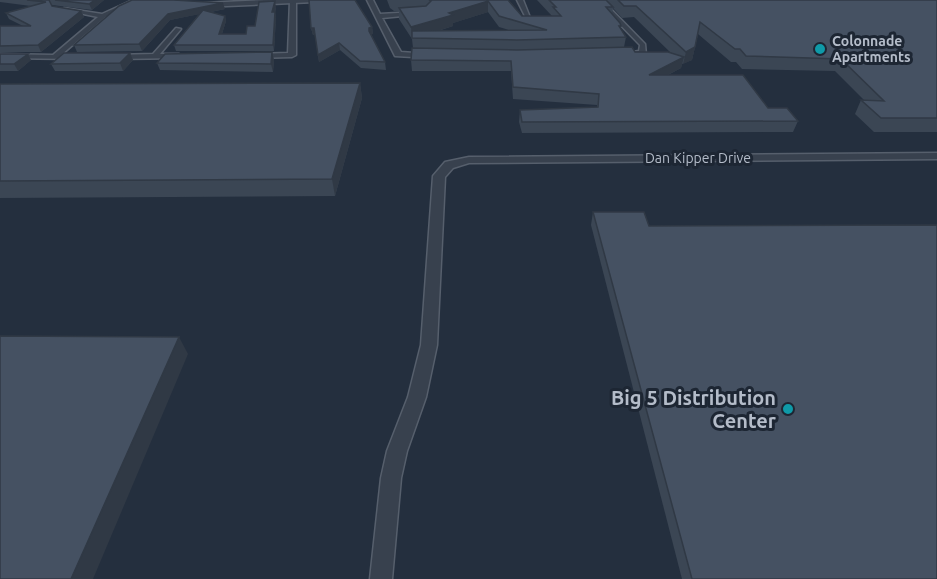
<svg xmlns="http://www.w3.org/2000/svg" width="937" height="579" viewBox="0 0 937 579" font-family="Ubuntu,sans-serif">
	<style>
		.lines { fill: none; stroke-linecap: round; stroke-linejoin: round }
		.minor-casing { stroke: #565f6c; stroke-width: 3 }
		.tertiary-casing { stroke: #565f6c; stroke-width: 3 }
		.minor { fill: #38414e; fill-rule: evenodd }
		.tertiary { fill: #38414e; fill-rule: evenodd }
		.wall { fill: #3b4654; fill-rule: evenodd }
		.shaded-wall { fill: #303945 }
		.building { fill: #455162; stroke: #303945; stroke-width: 1.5 }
		.culture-dot { fill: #0f9aa8; stroke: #1d2633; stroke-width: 2 }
		.labels { text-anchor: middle; stroke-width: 6; stroke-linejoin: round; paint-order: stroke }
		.far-poi-label { font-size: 14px; font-weight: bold; fill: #b4bcc9; stroke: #1d2633; text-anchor: start }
		.far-street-label { font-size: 14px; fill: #b4bcc9; stroke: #1d2633 }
		.near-poi-label { font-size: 20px; font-weight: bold; fill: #b4bcc9; stroke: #1d2633; text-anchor: end }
	</style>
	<rect width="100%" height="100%" fill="#242f3e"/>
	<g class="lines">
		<defs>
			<g id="minor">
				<path d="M133,0H141L105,17L61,55H77V59L0,58V54L53,55L98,17L64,10V8L102,14Z"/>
				<path d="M290,0H296V55L292,57L253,58V54H256L288,53Z"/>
				<path d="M367,0H373L380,14L415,12V14L413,15L382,18L401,52L428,54H431V58L395,56Z"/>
				<path d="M517,0H523L531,20H527Z"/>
				<path d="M596,0H602L645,44L646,55L625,57V53L639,51L640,45Z"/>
				<path d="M176,28L181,29L160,54H179L183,56L182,58L115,59L111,57L115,55L153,54Z"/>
			</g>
			<g id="tertiary">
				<path d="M264,0H319L315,2L204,7L200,5L204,3Z"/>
				<path d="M937,153V159L469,163L453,168L445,177L437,345L426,397L407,451L401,478L392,579H370L381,478L387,451L408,397L421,345L433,176L445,162L469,157Z"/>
			</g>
		</defs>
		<use href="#minor" class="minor-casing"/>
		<use href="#tertiary" class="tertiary-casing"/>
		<use href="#minor" class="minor"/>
		<use href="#tertiary" class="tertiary"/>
	</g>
	<g class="wall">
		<path d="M0,0H104L92,10L52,5V6L81,11L84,17L41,52H0V26H23L9,19L6,13L31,6L0,2Z"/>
		<path d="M387,0H508L522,16H552L537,0H937V132H874L855,114L861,100H864L835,71L742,69L736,62H731L698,34L692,60L682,64L681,68L668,75L768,108L798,121L793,132L522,133L519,122L520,110L597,108V105L513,99L511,71H412L411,60L413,48L412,39L399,19V11H394L390,8ZM613,8L622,18L634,17L671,53L635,52L624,47L626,37L621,29V26L612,14ZM488,12L499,27L509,30L438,31L453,26V23Z"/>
		<path d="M119,6L225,9L211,12L225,16L226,21L222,34H246L276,7L275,13L276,17L274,51H176L174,45L199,14L170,20L142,51L77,52L74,45Z"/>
		<path d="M372,27L373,34H371L385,62L386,70L361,68L340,50L319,62L315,34L313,35L311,28Z"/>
		<path d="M272,52L274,60L273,72L160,70L157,63Z"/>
		<path d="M130,53L133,60L123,71H55L51,64Z"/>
		<path d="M0,54L31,60L18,71H0Z"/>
		<path d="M360,83L362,98L335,196L0,198V84Z"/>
		<path d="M593,212L649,226L937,579H682L591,225Z"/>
	</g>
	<g class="shaded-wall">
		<path d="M95,0H104L92,10L89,4Z"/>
		<path d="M275,1L276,7L275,13L276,17L274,51L273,45L272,12Z"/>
		<path d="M488,1V12L453,23V26L415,38H412V39L411,27L449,13Z"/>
		<path d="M223,3L225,9L170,20L142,51L139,44L168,14Z"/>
		<path d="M81,11L84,17L41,52L38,45Z"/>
		<path d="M225,16L226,21L220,40L219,34Z"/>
		<path d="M372,27L373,34L370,35L369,28Z"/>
		<path d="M311,28H314L315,34L313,35Z"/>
		<path d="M339,43L340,50L319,62L318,55Z"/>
		<path d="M695,47L692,60L683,64L686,52Z"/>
		<path d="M272,52L274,60L273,72L271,64Z"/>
		<path d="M130,53L133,60L123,71L120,63Z"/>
		<path d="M28,54L31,60L18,71L14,64Z"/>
		<path d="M684,57L681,68L646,86L649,75Z"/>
		<path d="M360,83L362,98L335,196L332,179Z"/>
		<path d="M179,337L188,354L93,579H71Z"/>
	</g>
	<g class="building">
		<path d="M27,0H49L52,6L81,11L38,45L0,46V26H31L6,13L46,2Z"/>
		<path d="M55,0H95L89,4Z"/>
		<path d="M132,0H174L223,3L168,14L139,44L74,45L119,6Z"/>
		<path d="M309,0H355L372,27L369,28V31L385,62L360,61L339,43L318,55L314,28H311Z"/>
		<path d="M429,0H508L522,16H561L553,7H556L549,0H606L613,7H606L620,23L621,26H619L626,37L517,40L412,38V31L547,30L499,16L488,1L449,13L453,15L411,27L399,8L426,6L431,1Z"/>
		<path d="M618,0H937V118H881L861,100L884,101L841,59L746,56L740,49H735L700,22L695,47L686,52L636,6H624Z"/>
		<path d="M275,1L272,12H275L273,45H174L203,10L225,16L219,34H246L247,26H255L259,2Z"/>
		<path d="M632,47L635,52H668L684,57L649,75H743L768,108H787L798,121L522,122L520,110L598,107L599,94L513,87L511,61L411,60L412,48L517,50Z"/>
		<path d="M272,52L271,64L157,63L165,54Z"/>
		<path d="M64,53H130L120,63L51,64Z"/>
		<path d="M0,54H28L14,64H0Z"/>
		<path d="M360,83L332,179L0,181V84Z"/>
		<path d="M593,212H644L649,226L937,225V579H692Z"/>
		<path d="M0,336L179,337L71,579H0Z"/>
	</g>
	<g class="culture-dot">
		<circle cx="820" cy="49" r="6"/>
		<circle cx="788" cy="409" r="6"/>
	</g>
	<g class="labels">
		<g class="far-poi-label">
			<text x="832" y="46">Colonnade<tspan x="832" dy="16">Apartments</tspan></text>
		</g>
		<g class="far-street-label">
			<text x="698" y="163">Dan Kipper Drive</text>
		</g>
		<g class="near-poi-label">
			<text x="776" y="405">Big 5 Distribution<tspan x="776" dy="23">Center</tspan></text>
		</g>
	</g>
</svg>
